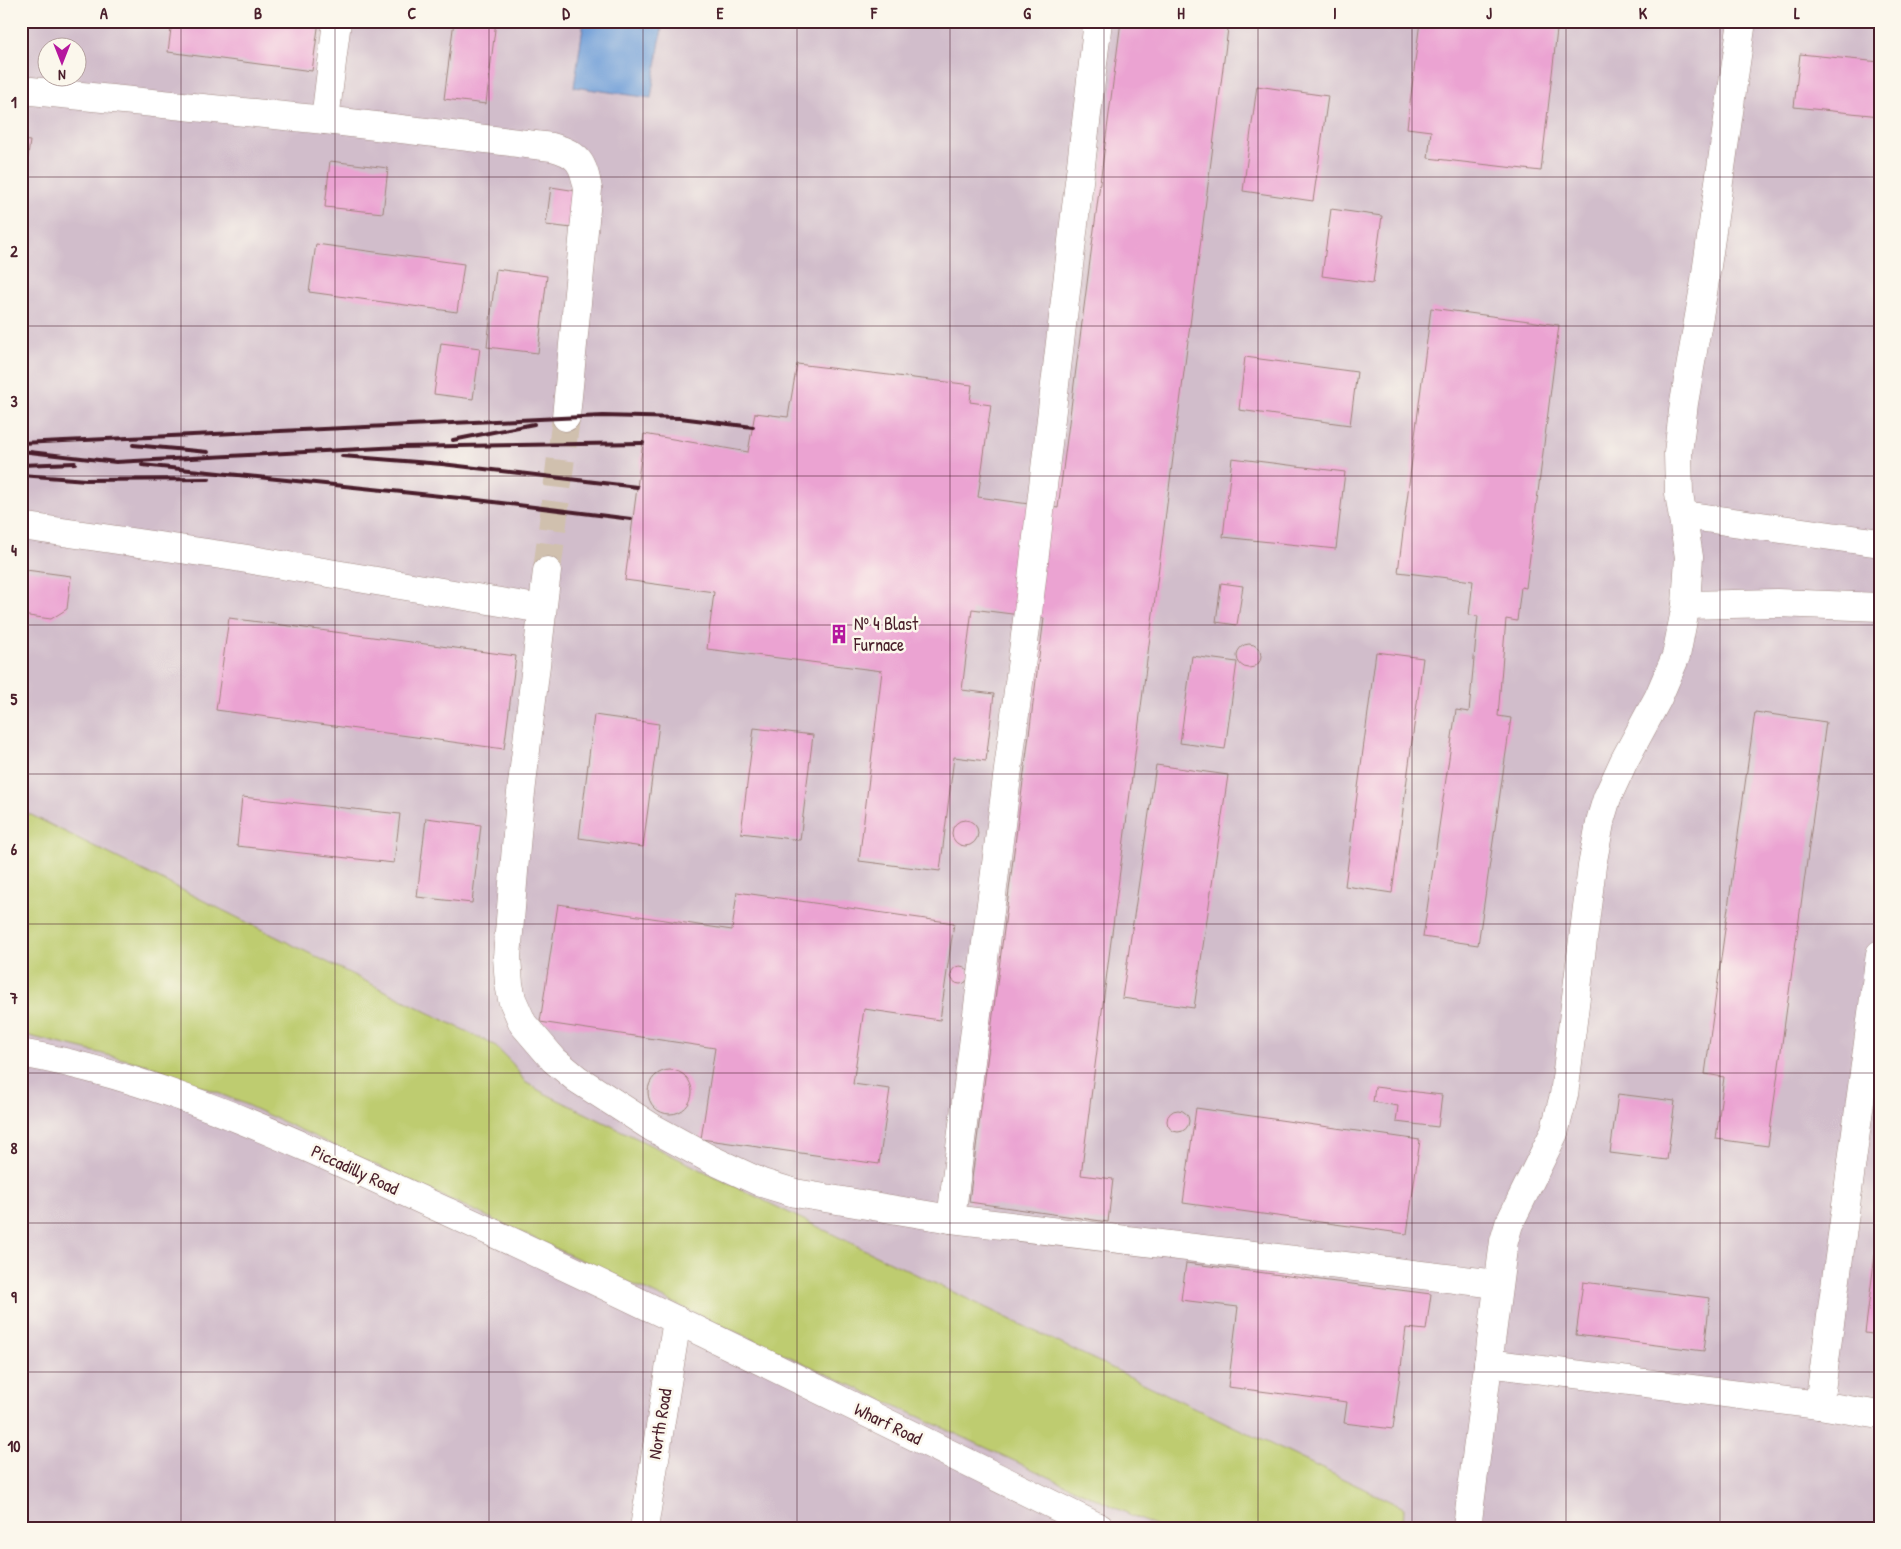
<svg xmlns="http://www.w3.org/2000/svg" width="1901" height="1549" viewBox="0 0 1901 1549" font-family="'Patrick Hand',sans-serif">
	<style>
		.industrial { fill: #d1bdcb; fill-rule: evenodd }
		.green { fill: #becc6f; stroke: #84764d }
		.water { fill: #6f9ed8; stroke: #5c5e82 }
		.building { fill: #eba3d2 }
		.lines { fill: none; stroke-linecap: round; stroke-linejoin: round }
		.minor-tunnel { stroke: #d0c0ae; stroke-width: 28; stroke-dasharray: 28 14; stroke-linecap: butt }
		.minor-casing { stroke: #9e847d; stroke-width: 29 }
		.minor { stroke: #fff; stroke-width: 28 }
		.rail { stroke: #4a1f2b; stroke-width: 4 }
		.grid { fill: none; stroke: #4a1f2b; stroke-width: 1; stroke-opacity: 0.55 }
		.labels { text-anchor: middle; stroke-width: 5; stroke-linejoin: round; paint-order: stroke }
		.poi-label { font-size: 18px; fill: #4a1f2b; stroke: #fbf7ec; text-anchor: start }
		.street-label { font-size: 18px; fill: #4a1f2b; stroke: #fbf7ec }
		.neatline { fill: none; stroke: #4a1f2b; stroke-width: 2 }
		.grid-label { font-size: 16px; text-anchor: middle; font-weight: bold; fill: #4a1f2b }
	</style>
	<rect width="100%" height="100%" fill="#fbf7ec"/>
	<filter id="ink" filterUnits="userSpaceOnUse"><feTurbulence type="fractalNoise" baseFrequency=".02" numOctaves="2"/><feDisplacementMap in="SourceGraphic" scale="10" xChannelSelector="R" yChannelSelector="G"/><feConvolveMatrix kernelMatrix="1 2 1 2 8 2 1 2 1" color-interpolation-filters="sRGB"/></filter>
	<filter id="wash" filterUnits="userSpaceOnUse"><feTurbulence type="fractalNoise" baseFrequency=".0096" numOctaves="4" result="noise"/><feDisplacementMap in="SourceGraphic" scale="20" xChannelSelector="R" yChannelSelector="G"/><feGaussianBlur stdDeviation="1.12" result="paint"/><feColorMatrix in="noise" values="0 0 0 0 0 0 0 0 0 0 0 0 0 0 0 0 0 1.4 0 .05"/><feComposite in="paint" operator="in"/></filter>
	<g filter="url(#wash)">
		<rect width="100%" height="100%" fill="#f2e8cf"/>
		<path class="industrial" d="M21,21H1880V1528H21ZM48,48H78V78H48Z"/>
		<path class="green" d="M21,810L494,1045L513,1064L525,1082L542,1092L855,1245L1404,1508L1403,1528H1159L240,1102L148,1065L21,1034Z"/>
		<path class="water" d="M584,21H663L651,98L574,87Z"/>
		<g id="blocks">
			<g class="building">
				<path d="M172,21H319L312,71L168,52Z"/>
				<path d="M454,21H496L486,104L444,99Z"/>
				<path d="M1121,21H1229L1081,1175L1113,1179L1108,1222L969,1202L1044,618L972,609L962,690L994,694L986,761L954,757L940,871L859,861L882,671L707,649L714,592L625,580L644,434L748,452L755,413L788,417L797,364L972,385L970,402L991,405L978,497L1058,508Z"/>
				<path d="M1420,21H1558L1541,171L1428,158L1431,131L1407,128Z"/>
				<path d="M1800,54L1880,62V116L1794,107Z"/>
				<path d="M1257,86L1328,96L1313,201L1243,191Z"/>
				<path d="M21,140L30,141L23,192L21,191Z"/>
				<path d="M330,161L388,168L383,213L325,207Z"/>
				<path d="M551,187L577,191L572,228L546,225Z"/>
				<path d="M1331,209L1382,216L1373,283L1322,276Z"/>
				<path d="M316,244L464,264L457,312L309,292Z"/>
				<path d="M496,269L547,276L538,353L487,347Z"/>
				<path d="M1431,308L1559,325L1526,588L1521,587L1517,621L1506,619L1498,716L1511,718L1478,945L1423,937L1456,710L1469,712L1478,616L1469,615L1473,581L1398,572Z"/>
				<path d="M441,343L480,348L473,399L434,394Z"/>
				<path d="M1245,357L1357,372L1350,425L1239,410Z"/>
				<path d="M1232,458L1345,472L1336,549L1223,537Z"/>
				<path d="M26,570L71,576L67,609L51,619L21,615Z"/>
				<path d="M1221,583L1243,586L1237,625L1216,622Z"/>
				<path d="M229,618L516,656L504,749L216,710Z"/>
				<circle cx="1249" cy="656" r="12"/>
				<path d="M1376,652L1423,658L1392,893L1345,886Z"/>
				<path d="M1192,656L1237,662L1225,749L1180,743Z"/>
				<path d="M1755,712L1826,722L1768,1146L1716,1139L1724,1077L1705,1074Z"/>
				<path d="M594,715L659,724L643,847L579,838Z"/>
				<path d="M754,728L813,735L800,840L741,833Z"/>
				<path d="M1156,765L1228,775L1194,1008L1122,998Z"/>
				<path d="M242,797L400,814L394,863L237,846Z"/>
				<path d="M426,818L481,825L472,903L417,897Z"/>
				<circle cx="965" cy="833" r="13"/>
				<path d="M737,892L954,923L940,1020L864,1009L853,1084L890,1089L879,1164L701,1139L715,1048L540,1022L558,904L732,930Z"/>
				<circle cx="960" cy="975" r="9"/>
				<circle cx="670" cy="1092" r="22"/>
				<path d="M1375,1087L1442,1095L1438,1127L1396,1122L1398,1106L1373,1102Z"/>
				<path d="M1618,1094L1675,1101L1667,1160L1610,1153Z"/>
				<path d="M1196,1108L1420,1140L1407,1234L1183,1203Z"/>
				<circle cx="1178" cy="1121" r="11"/>
				<path d="M1875,1255L1880,1256V1335L1865,1333Z"/>
				<path d="M1186,1263L1431,1294L1426,1330L1406,1328L1393,1429L1344,1423L1347,1402L1228,1387L1238,1307L1181,1300Z"/>
				<path d="M1583,1282L1710,1298L1704,1351L1576,1335Z"/>
				<path d="M854,1524L872,1527V1528H853Z"/>
			</g>
		</g>
	</g>
	<g filter="url(#ink)">
		<use href="#blocks" fill-opacity="0" stroke="#9e847d" stroke-width="1"/>
		<g class="lines">
			<path class="minor-tunnel" d="M547,571L566,417"/>
			<defs>
				<g id="minor">
					<path d="M21,90L325,120L552,147C579,154 583,163 588,189L566,417"/>
					<path d="M325,120L337,21"/>
					<path d="M1684,515L1880,543"/>
					<path d="M21,526L235,557L542,609"/>
					<path d="M547,571L519,810L507,957L509,984L512,999L523,1024L554,1060L577,1079L653,1128L708,1158L762,1183L795,1193L951,1219L1497,1284"/>
					<path d="M1686,605L1777,603L1880,607"/>
					<path d="M1880,954L1819,1405L1880,1415"/>
					<path d="M21,1053C172,1080 310,1149 448,1212C667,1313 883,1421 1100,1528"/>
					<path d="M951,1219L1030,596L1098,21"/>
					<path d="M1488,1363L1819,1405"/>
					<path d="M644,1528L677,1320"/>
					<path d="M1467,1528L1504,1241L1509,1224L1554,1133L1564,1095L1592,866L1601,818L1607,798L1624,761L1658,698L1676,656L1686,605L1689,557L1679,493L1678,453L1684,403L1704,287L1742,21"/>
				</g>
			</defs>
			<use href="#minor" class="minor-casing"/>
			<use href="#minor" class="minor"/>
			<g class="rail">
				<path d="M453,440L534,424"/>
				<path d="M21,443L603,416L680,418L753,427"/>
				<path d="M133,445L208,452"/>
				<path d="M21,451L116,462L400,447L643,443"/>
				<path d="M342,456L442,464L637,487"/>
				<path d="M21,465L75,463"/>
				<path d="M142,465L469,499L631,519"/>
				<path d="M21,475L86,480L209,479"/>
			</g>
		</g>
	</g>
	<path class="grid" d="M181,21V1528M335,21V1528M489,21V1528M643,21V1528M797,21V1528M950,21V1528M1104,21V1528M1258,21V1528M1412,21V1528M1566,21V1528M1720,21V1528M21,177H1880M21,326H1880M21,476H1880M21,625H1880M21,774H1880M21,924H1880M21,1073H1880M21,1223H1880M21,1372H1880"/>
	<defs>
		<symbol id="building-bare" viewBox="-9 -9 18 18"><path d="M-4-6H4V6H1V3H-1V6H-4ZM-2.5-4.3h1.7v1.8h-1.7ZM.8-4.3h1.7v1.8H.8ZM-2.5-1h1.7V.8h-1.7ZM.8-1h1.7V.8H.8Z" fill="#b5179e" stroke="#fbf7ec" stroke-width="2.5" paint-order="stroke"/></symbol>
	</defs>
	<g fill-rule="evenodd">
		<use href="#building-bare" x="825" y="620" width="28" height="28"/>
	</g>
	<g class="labels">
		<g class="poi-label">
			<text x="854" y="630">Nº 4 Blast<tspan x="854" dy="21">Furnace</tspan></text>
		</g>
		<g class="street-label">
			<text transform="translate(355 1170) rotate(25)" y="6">Piccadilly Road</text>
			<text transform="translate(660 1424) rotate(-81)" y="6">North Road</text>
			<text transform="translate(888 1424) rotate(26)" y="6">Wharf Road</text>
		</g>
	</g>
	<rect width="1901" height="1549" fill="none" stroke="#fbf7ec" stroke-width="55"/>
	<g transform="translate(62 62) rotate(180)"><circle r="24" fill="#fbf7ec" stroke="#b4a19f"/>
	<path d="M0-4L9 19L0 12L-9 19Z" fill="#b5179e"/>
	<text y="-8" font-size="14" font-weight="bold" text-anchor="middle" fill="#4a1f2b">N</text>
	</g>
	<rect x="28" y="28" width="1846" height="1494" class="neatline"/>
	<g class="grid-label">
		<text x="104" y="19">A</text>
		<text x="258" y="19">B</text>
		<text x="412" y="19">C</text>
		<text x="566" y="19">D</text>
		<text x="720" y="19">E</text>
		<text x="874" y="19">F</text>
		<text x="1027" y="19">G</text>
		<text x="1181" y="19">H</text>
		<text x="1335" y="19">I</text>
		<text x="1489" y="19">J</text>
		<text x="1643" y="19">K</text>
		<text x="1797" y="19">L</text>
		<text x="14" y="108">1</text>
		<text x="14" y="257">2</text>
		<text x="14" y="407">3</text>
		<text x="14" y="556">4</text>
		<text x="14" y="705">5</text>
		<text x="14" y="855">6</text>
		<text x="14" y="1004">7</text>
		<text x="14" y="1154">8</text>
		<text x="14" y="1303">9</text>
		<text x="14" y="1452">10</text>
	</g>
</svg>
